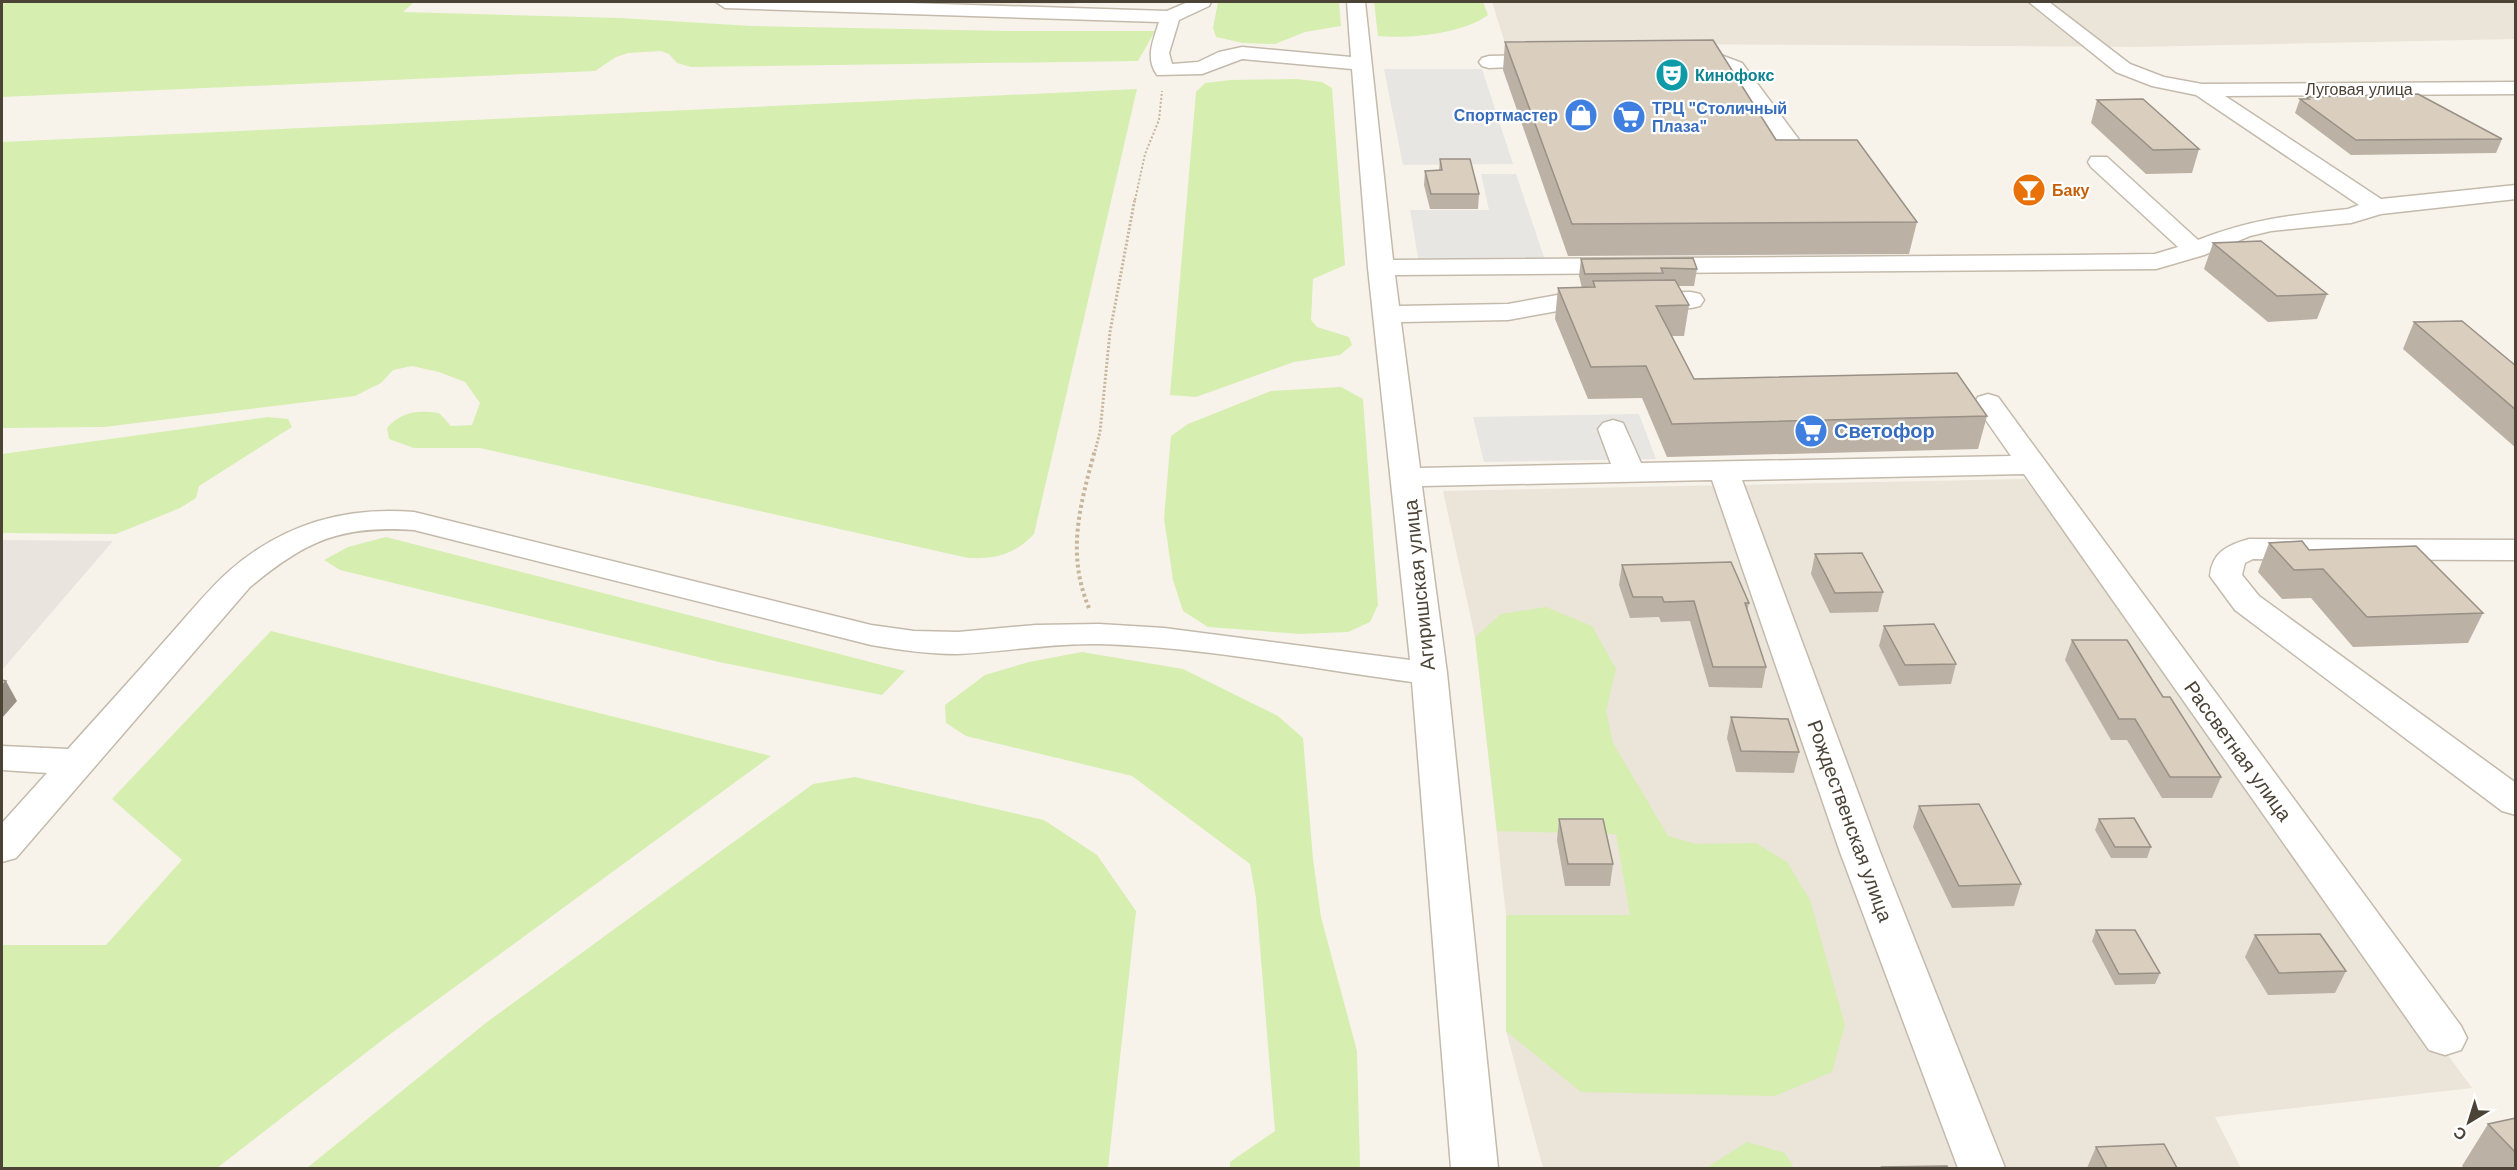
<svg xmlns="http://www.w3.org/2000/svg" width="2517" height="1170" viewBox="0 0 2517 1170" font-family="Helvetica,sans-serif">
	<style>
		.residential { fill: #ebe4d8 }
		.industrial { fill: #eae4df }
		.green { fill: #d6eeb0 }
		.parking { fill: #e8e6e2 }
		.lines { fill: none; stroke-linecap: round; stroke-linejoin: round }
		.minor-casing { stroke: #c4baac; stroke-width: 3 }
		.path-far2 { stroke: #c7b59c; stroke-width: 2; stroke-dasharray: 2 2; stroke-linecap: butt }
		.path-far1 { stroke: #c7b59c; stroke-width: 3; stroke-dasharray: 2 2; stroke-linecap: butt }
		.path { stroke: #c7b59c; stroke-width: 4; stroke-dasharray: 3 3; stroke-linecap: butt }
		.minor { fill: #fff; fill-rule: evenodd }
		.wall { fill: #bbb1a4 }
		.shaded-wall { fill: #999086 }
		.building { fill: #dacebf; stroke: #999086; stroke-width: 1.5 }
		.labels { text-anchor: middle; stroke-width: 4.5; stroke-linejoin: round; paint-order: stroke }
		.far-culture-label { font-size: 16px; font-weight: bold; fill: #0d838f; stroke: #fff; text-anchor: start }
		.far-street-label { font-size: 16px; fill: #4c4337; stroke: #fff }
		.far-shop-label { font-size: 16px; font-weight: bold; fill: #366cbe; stroke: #fff; text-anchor: start }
		.far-food-label { font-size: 16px; font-weight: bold; fill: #c56008; stroke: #fff; text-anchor: start }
		.shop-label { font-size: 20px; font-weight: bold; fill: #366cbe; stroke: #fff; text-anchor: start }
		.street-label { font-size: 20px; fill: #4c4337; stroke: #fff }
	</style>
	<rect width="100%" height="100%" fill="#f7f3eb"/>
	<g class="residential">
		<path d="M838,2H1076L1075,4L966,5Z"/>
		<path d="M1492,2H2515L2516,39L2133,47L1505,43Z"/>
		<path d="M2025,479L2472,1088L2215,1117L2241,1168H1543L1506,1031V915L1475,637L1443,491Z"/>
	</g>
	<path class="industrial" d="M2,540L113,541L2,670Z"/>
	<g class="green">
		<path d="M2,2H414L403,12L620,18L752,26L1009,31H1155L1138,61L691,67L677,63L669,54L661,51L628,53L616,57L595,71L2,97Z"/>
		<path d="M1218,2H1339L1341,26L1305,32L1275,44L1243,43L1216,37L1213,28Z"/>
		<path d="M1374,2H1483L1488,15C1463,34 1408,39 1378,36Z"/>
		<path d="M1297,79L1322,82L1332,88L1345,265L1313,279L1311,320L1317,327L1349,337L1352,345L1340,355L1294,362L1196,397L1170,395L1196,92L1205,83L1230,80Z"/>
		<path d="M1137,89L1034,534C1014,555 996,559 968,558L480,448H414L389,439L387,428C402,411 417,410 439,413L451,426L472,425L480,403L465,382L439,372L412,366L393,370L381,383L355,396L104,427L2,428V142Z"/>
		<path d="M1341,387L1363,399L1378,605L1370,622L1348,632L1301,634L1208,627L1183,611L1173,580L1164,518L1171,436L1188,424L1271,391Z"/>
		<path d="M268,417L288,419L292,427L199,486L196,498L180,508L116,534L2,533V454Z"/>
		<path d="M386,537L905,671L882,695L719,662L340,570L324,560L348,547Z"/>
		<path d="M1546,607L1592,626L1616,669L1606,711L1613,743L1668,836L1696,844L1756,843L1787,862L1810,900L1845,1025L1832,1072L1775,1096L1581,1092L1506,1031V915H1630L1616,834L1497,831L1475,637L1501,614Z"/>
		<path d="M271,631L771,756L385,1038L217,1168H2V945H106L182,860L112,799Z"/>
		<path d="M1082,652L1183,669L1278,716L1303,738L1313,859L1321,917L1357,1051L1360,1168H1230V1162L1275,1131L1256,898L1250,864L1132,776L966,736L946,723L945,705L985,675L1029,662Z"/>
		<path d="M855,777L1044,820L1097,855L1136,911L1108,1168H307L487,1022L813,784Z"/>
		<path d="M1747,1142L1785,1153L1794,1168H1706Z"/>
	</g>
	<g class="parking">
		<path d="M1384,69H1482L1513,164L1403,165Z"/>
		<path d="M1481,174H1516L1546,263H1419L1410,210H1489Z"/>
		<path d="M1639,414L1656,459L1484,462L1473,417Z"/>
	</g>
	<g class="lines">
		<defs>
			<g id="minor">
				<path d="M716,2H877L1167,11L1188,2H1211L1209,6L1179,20L1169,53L1172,64L1198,62L1219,52L1242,47L1351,57L1347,2H1365L1393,260L2074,255L2155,254L2178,247L2091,167L2088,162L2091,157H2107L2198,240C2251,219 2292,215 2348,209L2359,205L2196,95L2152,86L2116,72L2029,2H2049L2130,64L2164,77L2202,84L2516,82V94L2225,96L2381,199L2516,185V199L2381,214L2351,223L2271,231L2250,236L2204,255L2156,269L1395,275L1399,306L1508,304L1563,294L1691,292L1700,294L1704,300L1700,306L1691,308L1563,310L1508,320L1401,322L1420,468L1611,464L1598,429L1603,423L1613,420L1623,423L1641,463L2011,456L1974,403L1978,397L1988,394L1998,397L2461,1026L2467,1038L2461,1050L2445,1055L2429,1050L2024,474L1742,480L1880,852L2005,1168H1958L1840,852L1712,480L1422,486L1447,673L1498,1168H1451L1412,682C1309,668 1202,647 1099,644C1051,643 1005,652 957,654C928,654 900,650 871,645L414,530C340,525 306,541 250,587L16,858L2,862V823L47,773L2,770V746L68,749C102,711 136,674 169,636C188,615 207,591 228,572C281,525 344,506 414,512L871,625L914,631L958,632L1036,625L1099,624L1164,628L1410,660L1368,268L1352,69L1242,59L1202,74L1157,75C1145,58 1153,41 1159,22L725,8Z"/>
				<path d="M1683,53L1718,54L1742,63L1808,152L1805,157H1789L1728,71L1715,66L1676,63L1673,59L1676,55Z"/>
				<path d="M1547,55L1554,57L1557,61L1554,65L1489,68L1482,66L1479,62L1482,58L1489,56Z"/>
				<path d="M2249,539L2516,540V560L2253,559L2245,563L2242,575L2259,596L2516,783V815L2502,811L2235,610L2210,576C2212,552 2228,545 2249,539Z"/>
			</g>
		</defs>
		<use href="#minor" class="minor-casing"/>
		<path class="path-far2" d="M1135,200L1145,154L1159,120L1162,91"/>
		<path class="path-far1" d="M1095,451L1100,432L1110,332L1135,198"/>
		<path class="path" d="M1089,608C1066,553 1080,505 1095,450"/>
		<use href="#minor" class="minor"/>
	</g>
	<g class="wall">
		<path d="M1505,42L1776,140L1917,222L1909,254L1568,256L1503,70Z"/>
		<path d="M2307,97L2502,139L2496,153L2351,155L2295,113L2300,99H2306Z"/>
		<path d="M2097,100L2199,149L2192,173L2146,174L2091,123Z"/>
		<path d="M1440,159L1479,194L1478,209H1430L1424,185L1425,171H1439Z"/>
		<path d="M2213,243L2327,294L2317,319L2268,322L2204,269Z"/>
		<path d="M1581,259L1697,269L1694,286H1678L1689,305L1684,336H1672L1694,379L1987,416L1978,449L1667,457L1642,398L1588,399L1555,319L1558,288H1582L1579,276Z"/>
		<path d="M2414,322L2516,366V448L2403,349Z"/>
		<path d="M2269,543L2309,550L2483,613L2468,643L2353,647L2311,598L2282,599L2258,572Z"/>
		<path d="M1815,554L1883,592L1878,612L1830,613L1811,574Z"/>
		<path d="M1622,565L1749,603L1747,611L1766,667L1762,688L1709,687L1690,621L1661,622L1659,617L1630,618L1619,585Z"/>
		<path d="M1884,626L1956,664L1951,684L1899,686L1879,646Z"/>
		<path d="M2072,640L2163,697L2221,777L2212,798H2162L2127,740H2111L2065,660Z"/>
		<path d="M1731,717L1799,752L1794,773L1736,772L1727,738Z"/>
		<path d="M1919,806L2021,884L2014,906L1952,908L1913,827Z"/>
		<path d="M1559,819L1613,864L1610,886H1565L1557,840Z"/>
		<path d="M2099,819L2151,847L2147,858H2111L2095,830Z"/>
		<path d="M2096,930L2160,973L2155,984L2115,985L2092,941Z"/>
		<path d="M2255,935L2346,971L2335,993L2268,995L2245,957Z"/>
		<path d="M2516,1118V1168H2464L2462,1166L2488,1124Z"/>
		<path d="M2096,1147L2177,1168H2087Z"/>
	</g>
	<path class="shaded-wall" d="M6,681L17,701L2,718V686Z"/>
	<g class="building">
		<path d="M1713,40L1776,140H1857L1917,222L1572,224L1505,42Z"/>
		<path d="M2418,94L2502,139L2356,140L2300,99H2309L2307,97Z"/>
		<path d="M2143,99L2199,149L2153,150L2097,100Z"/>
		<path d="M1440,159H1470L1479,194H1431L1425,171L1442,170Z"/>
		<path d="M2261,241L2327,294L2277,296L2213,243Z"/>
		<path d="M1693,258L1697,269L1661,268L1663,273L1585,274L1581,259Z"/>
		<path d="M1675,280L1689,305L1656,306L1694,379L1957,373L1987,416L1672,424L1646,366L1591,367L1558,288L1595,287L1593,281Z"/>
		<path d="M2462,321L2516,366V410L2414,322Z"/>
		<path d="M2302,541L2309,550L2416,546L2483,613L2367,617L2323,569L2294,570L2269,543Z"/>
		<path d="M1862,553L1883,592L1835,593L1815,554Z"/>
		<path d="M1731,562L1749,603H1745L1766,667H1713L1694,601L1664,602L1662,597H1633L1622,565Z"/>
		<path d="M1934,624L1956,664L1905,665L1884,626Z"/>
		<path d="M2072,640H2127L2163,697H2170L2221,777H2170L2135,719H2119Z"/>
		<path d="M2,680L6,681L2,686Z"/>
		<path d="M1731,717L1788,719L1799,752L1741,751Z"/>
		<path d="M1979,804L2021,884L1959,886L1919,806Z"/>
		<path d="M2134,818L2151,847H2115L2099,819Z"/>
		<path d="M1559,819H1603L1613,864H1568Z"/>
		<path d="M2096,930H2135L2160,973L2119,974Z"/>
		<path d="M2320,934L2346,971L2279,973L2255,935Z"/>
		<path d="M2516,1118V1153L2488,1124Z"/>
		<path d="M2164,1144L2177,1168H2107L2096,1147Z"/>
		<path d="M1947,1166L1948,1168H1883L1882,1167Z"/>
	</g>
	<defs>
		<symbol id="theatre-disc" viewBox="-11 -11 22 22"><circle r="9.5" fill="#0f9aa8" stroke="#fff"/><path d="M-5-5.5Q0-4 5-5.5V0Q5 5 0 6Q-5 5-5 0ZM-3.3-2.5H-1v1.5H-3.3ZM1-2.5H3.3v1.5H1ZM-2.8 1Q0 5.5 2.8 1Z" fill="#fff"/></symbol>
		<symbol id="shop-disc" viewBox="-11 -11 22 22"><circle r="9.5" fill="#3f7fe0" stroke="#fff"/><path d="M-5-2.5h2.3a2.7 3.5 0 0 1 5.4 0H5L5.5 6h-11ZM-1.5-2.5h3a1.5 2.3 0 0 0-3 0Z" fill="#fff"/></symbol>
		<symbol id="supermarket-disc" viewBox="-11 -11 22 22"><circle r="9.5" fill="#3f7fe0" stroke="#fff"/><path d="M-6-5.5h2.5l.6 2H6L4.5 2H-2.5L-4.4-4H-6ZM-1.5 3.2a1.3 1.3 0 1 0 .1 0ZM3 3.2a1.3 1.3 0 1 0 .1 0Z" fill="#fff"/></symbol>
		<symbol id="bar-disc" viewBox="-11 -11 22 22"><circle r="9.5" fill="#e8710a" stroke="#fff"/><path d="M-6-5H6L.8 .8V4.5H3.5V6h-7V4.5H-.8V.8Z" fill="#fff"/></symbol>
	</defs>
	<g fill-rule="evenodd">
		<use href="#theatre-disc" x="1653" y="56" width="38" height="38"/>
		<use href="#shop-disc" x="1562" y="96" width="38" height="38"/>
		<use href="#supermarket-disc" x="1610" y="98" width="38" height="38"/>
		<use href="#bar-disc" x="2010" y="171" width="38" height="38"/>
		<use href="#supermarket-disc" x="1792" y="412" width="38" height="38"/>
	</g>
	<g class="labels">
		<g class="far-culture-label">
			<text x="1695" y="81">Кинофокс</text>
		</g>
		<g class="far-street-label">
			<text x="2359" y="95">Луговая улица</text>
		</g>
		<g class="far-shop-label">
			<text x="1652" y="114">ТРЦ "Столичный<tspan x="1652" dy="18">Плаза"</tspan></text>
			<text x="1558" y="121" text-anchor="end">Спортмастер</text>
		</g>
		<g class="far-food-label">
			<text x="2052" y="196">Баку</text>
		</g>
		<g class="shop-label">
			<text x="1834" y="438">Светофор</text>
		</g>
		<g class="street-label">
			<text transform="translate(1419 585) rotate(-96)" y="7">Агиришская улица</text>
			<text transform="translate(2238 751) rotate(54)" y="7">Рассветная улица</text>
			<text transform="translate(1850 821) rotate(70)" y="7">Рождественская улица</text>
		</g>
	</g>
	<rect width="2517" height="1170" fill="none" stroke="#4c4337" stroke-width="6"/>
	<g transform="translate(2469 1122) rotate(218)" stroke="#ffffff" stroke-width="4.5" paint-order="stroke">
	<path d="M0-4.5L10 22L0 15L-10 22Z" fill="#4c4337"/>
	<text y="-9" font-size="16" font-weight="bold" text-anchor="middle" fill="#4c4337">С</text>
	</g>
</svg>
